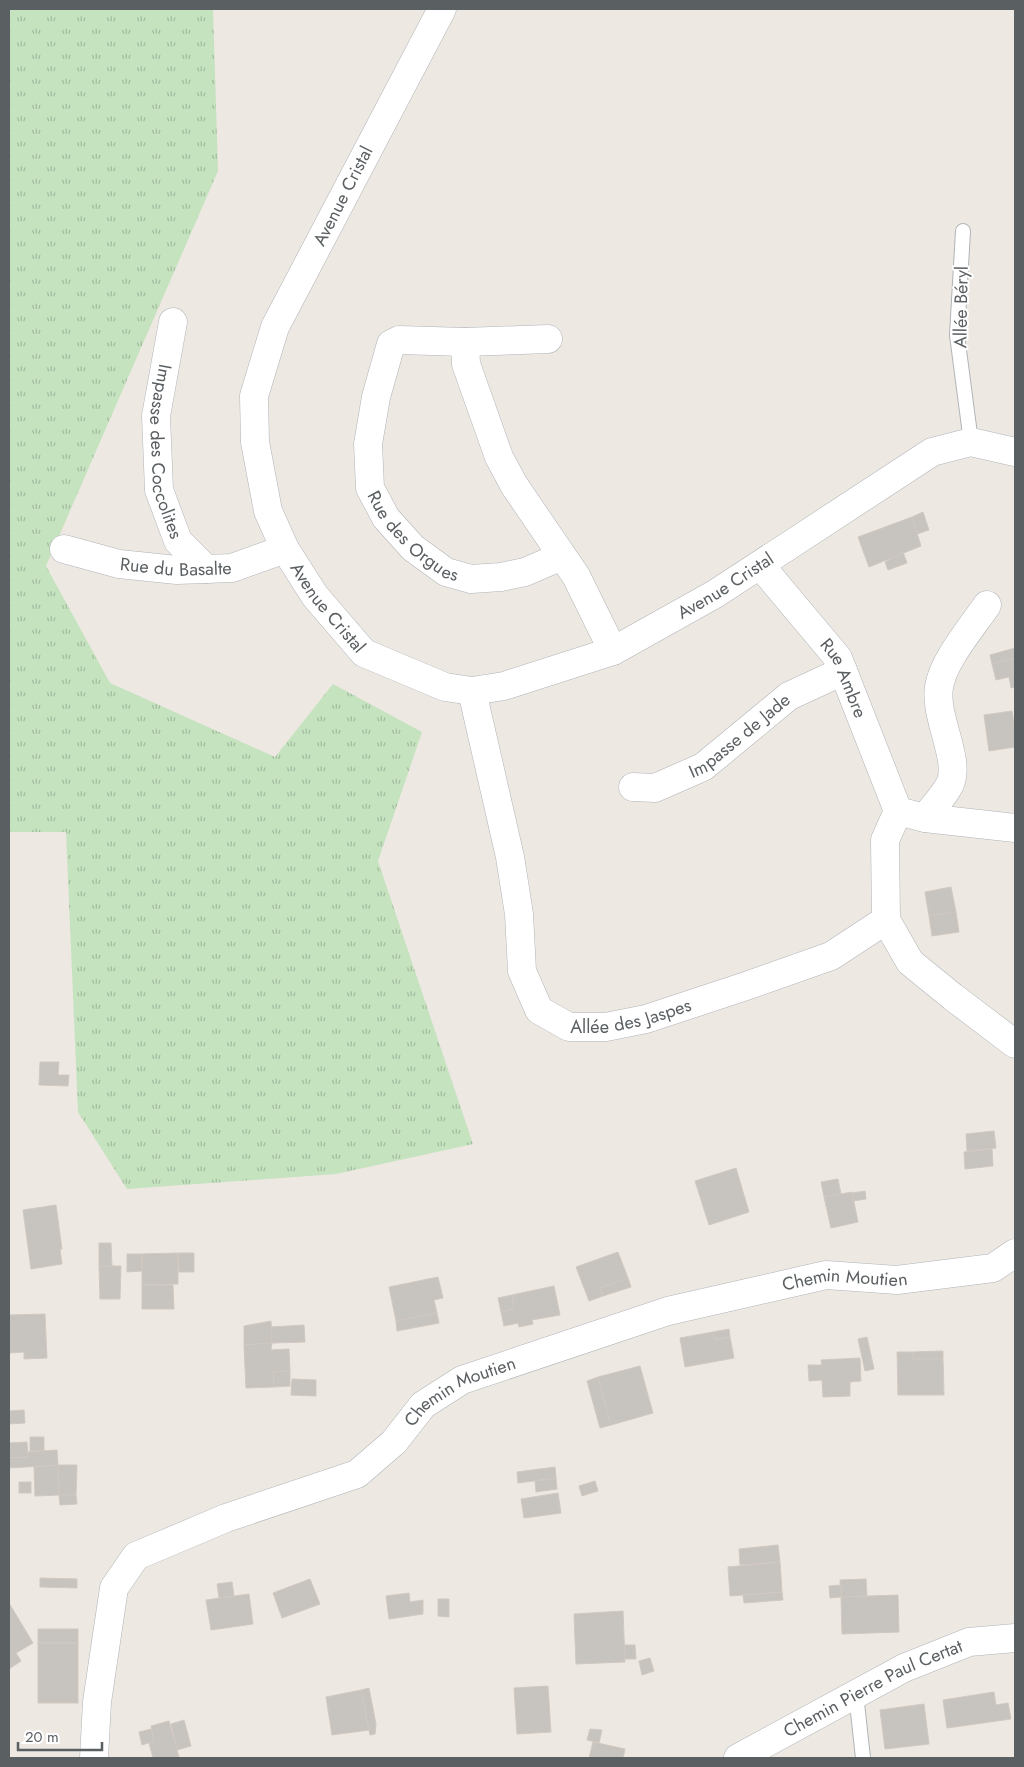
<svg xmlns="http://www.w3.org/2000/svg" width="1024" height="1767" viewBox="0 0 1024 1767" font-family="Jost,sans-serif">
	<style>
		.grass { fill: url(#grass-tufts) }
		.building { fill: #c7c3be; stroke: #d1c9c1 }
		.lines { fill: none; stroke-linecap: round; stroke-linejoin: round }
		.service-casing { stroke: #b0b4b7; stroke-width: 16 }
		.minor-casing { stroke: #b0b4b7; stroke-width: 29 }
		.service { stroke: #fff; stroke-width: 14 }
		.minor { stroke: #fff; stroke-width: 28 }
		.labels { text-anchor: middle; stroke-width: 4; stroke-linejoin: round; paint-order: stroke }
		.street-label { font-size: 18px; fill: #5a5f62; stroke: #fff }
	</style>
	<defs>
		<pattern id="grass-tufts" width="24" height="20" patternUnits="userSpaceOnUse" patternTransform="scale(1.25)"><rect width="24" height="20" fill="#c5e3bf"/><path d="M3 7l-1-3M5 7V3M7 7l1-3M15 17l-1-3M17 17v-4M19 17l1-3" fill="none" stroke="#a3bb9f"/></pattern>
	</defs>
	<rect width="100%" height="100%" fill="#ede8e2"/>
	<path class="grass" d="M9,9H213L218,171L46,566L110,683L275,757L333,684L422,732L378,861L473,1144L336,1174L127,1189L78,1112L66,832H9Z"/>
	<g class="building">
		<path d="M923,512L929,530L917,534L912,517Z"/>
		<path d="M912,517L921,546L869,567L858,537Z"/>
		<path d="M903,552L907,563L888,570L885,562Z"/>
		<path d="M1015,648V658L992,664L990,655Z"/>
		<path d="M1015,658V687L1011,688L1009,677L996,680L992,664Z"/>
		<path d="M1012,711L1015,730V747L989,751L984,715Z"/>
		<path d="M951,887L956,912L929,916L925,892Z"/>
		<path d="M956,912L959,932L932,936L929,916Z"/>
		<path d="M40,1062H59L58,1075H69L68,1086L39,1085Z"/>
		<path d="M994,1131L996,1148L967,1151L966,1134Z"/>
		<path d="M992,1149L993,1166L965,1169L964,1152Z"/>
		<path d="M736,1168L749,1212L709,1225L695,1181Z"/>
		<path d="M838,1179L841,1194L824,1197L821,1182Z"/>
		<path d="M865,1191L866,1199L853,1201L852,1193Z"/>
		<path d="M852,1192L858,1222L831,1228L824,1197Z"/>
		<path d="M56,1205L62,1249H60L62,1264L31,1269L23,1210Z"/>
		<path d="M99,1243H111L112,1266H99Z"/>
		<path d="M618,1252L628,1278L600,1288L603,1296L589,1301L576,1267Z"/>
		<path d="M178,1253H194V1272H179Z"/>
		<path d="M178,1253V1284L142,1285V1254Z"/>
		<path d="M127,1254H142V1271L127,1272Z"/>
		<path d="M99,1266H121L120,1299H100Z"/>
		<path d="M438,1277L443,1298L434,1300L437,1313L396,1321L389,1287Z"/>
		<path d="M628,1278L631,1287L603,1296L600,1288Z"/>
		<path d="M142,1285H173L174,1309H142Z"/>
		<path d="M554,1286L560,1315L532,1320L533,1324L519,1327L518,1323L504,1326L501,1312L514,1309L512,1295Z"/>
		<path d="M512,1295L514,1309L501,1312L498,1298Z"/>
		<path d="M437,1313L439,1323L397,1331L396,1321Z"/>
		<path d="M45,1314L47,1358L24,1359V1352L9,1353V1315Z"/>
		<path d="M271,1321L272,1343L244,1345V1326Z"/>
		<path d="M304,1325L305,1342L272,1343L271,1327Z"/>
		<path d="M729,1329L730,1337L715,1340L713,1332Z"/>
		<path d="M713,1332L715,1340L730,1337L734,1358L685,1367L680,1338Z"/>
		<path d="M867,1337L874,1369L865,1371L858,1339Z"/>
		<path d="M272,1343L271,1350L289,1349L290,1371L273,1372L274,1387L246,1388L244,1345Z"/>
		<path d="M943,1351V1359H913V1352Z"/>
		<path d="M897,1352H913V1359H943L944,1395H898Z"/>
		<path d="M860,1358L861,1381L850,1382V1396L823,1397L822,1380L809,1381L808,1365H822L821,1360Z"/>
		<path d="M640,1366L653,1413L611,1425L598,1377Z"/>
		<path d="M290,1371V1386L274,1387L273,1372Z"/>
		<path d="M598,1377L611,1425L600,1428L587,1381Z"/>
		<path d="M292,1379L316,1380V1396L291,1395Z"/>
		<path d="M24,1410L25,1423L9,1424V1411Z"/>
		<rect x="30" y="1437" width="14" height="14"/>
		<path d="M27,1442L28,1457L9,1458V1443Z"/>
		<path d="M57,1450L58,1465L9,1468V1458L28,1457L27,1452Z"/>
		<path d="M58,1465L59,1495L35,1496L34,1467Z"/>
		<path d="M58,1465H77L76,1495H59Z"/>
		<path d="M555,1467L556,1478L518,1483L517,1472Z"/>
		<path d="M556,1478L557,1489L536,1492L535,1481Z"/>
		<path d="M595,1481L598,1491L582,1496L579,1486Z"/>
		<rect x="19" y="1482" width="12" height="11"/>
		<path d="M558,1493L561,1513L524,1518L521,1499Z"/>
		<path d="M59,1495H76L77,1504L60,1505Z"/>
		<path d="M778,1545L780,1562L740,1565L739,1549Z"/>
		<path d="M780,1562L782,1592L730,1596L728,1567Z"/>
		<path d="M40,1578L77,1579V1588L40,1587Z"/>
		<path d="M310,1579L320,1604L282,1618L273,1593Z"/>
		<path d="M866,1579L867,1596L841,1597L840,1580Z"/>
		<path d="M232,1582L234,1596L219,1598L217,1584Z"/>
		<path d="M841,1585V1597L830,1598L829,1586Z"/>
		<path d="M782,1592L783,1600L744,1603L743,1595Z"/>
		<path d="M409,1593L410,1602L423,1600V1614L389,1619L386,1596Z"/>
		<path d="M249,1594L253,1624L211,1630L206,1600Z"/>
		<path d="M898,1595L899,1632L842,1634L841,1597Z"/>
		<path d="M438,1599H449V1617L438,1616Z"/>
		<path d="M9,1603L33,1643L16,1653L21,1661L9,1669Z"/>
		<path d="M623,1611L625,1662L576,1664L574,1614Z"/>
		<rect x="38" y="1629" width="40" height="14"/>
		<rect x="38" y="1643" width="40" height="60"/>
		<path d="M624,1645H635L636,1659H625Z"/>
		<path d="M650,1658L654,1671L642,1675L639,1661Z"/>
		<path d="M548,1686L551,1732L517,1734L514,1688Z"/>
		<path d="M369,1688L376,1724L375,1734L370,1735L361,1690Z"/>
		<path d="M361,1690L369,1730L332,1735L326,1697Z"/>
		<path d="M994,1692L996,1705L1008,1703L1011,1719L947,1728L943,1700Z"/>
		<path d="M924,1704L929,1744L885,1749L880,1710Z"/>
		<path d="M184,1720L191,1746L177,1750L171,1724Z"/>
		<path d="M169,1721L179,1757L153,1758L149,1743L154,1741L151,1726Z"/>
		<path d="M151,1729L154,1741L142,1745L139,1732Z"/>
		<path d="M590,1729L602,1730L599,1743L587,1740Z"/>
		<path d="M593,1742L625,1749L623,1758H589Z"/>
	</g>
	<g class="lines">
		<defs>
			<g id="service">
				<path d="M963,231L957,335L971,442"/>
				<path d="M856,1694L863,1758"/>
			</g>
			<g id="minor">
				<path id="s1" d="M442,9L275,327L254,396L255,442L268,511L285,549L315,596L364,653L445,687L472,691L504,686L613,651L715,594L932,452L971,442L1015,452"/>
				<path id="s2" d="M173,322L156,416L159,490L178,541L206,569"/>
				<path id="s3" d="M548,339L465,342L399,340L391,344L376,397L368,444L370,488L386,518L413,548L446,572L471,579L501,577L525,572L562,556"/>
				<path d="M465,342L466,364L499,457L514,485L576,576L613,651"/>
				<path id="s4" d="M64,549L119,564L177,570L232,568L285,549"/>
				<path id="s5" d="M760,565L838,658L898,811"/>
				<path id="s6" d="M472,691L510,857L519,914L522,971L539,1010L569,1027H606L646,1019L746,986L831,956L886,920"/>
				<path id="s7" d="M633,787L655,788L703,767L789,696L843,671"/>
				<path d="M898,811L885,840L886,920L910,962L953,997L1015,1044"/>
				<path d="M898,811L925,818C933,807 944,796 950,784C961,759 934,717 939,687C943,661 972,627 987,605"/>
				<path d="M925,818L1015,828"/>
				<path id="s8" d="M94,1758L97,1702L114,1588L136,1556L226,1518L357,1474L394,1442L423,1405L462,1380L668,1311L826,1275L897,1280L993,1268L1015,1253"/>
				<path id="s9" d="M738,1758L904,1668L969,1642L1015,1638"/>
			</g>
		</defs>
		<use href="#service" class="service-casing"/>
		<use href="#minor" class="minor-casing"/>
		<use href="#service" class="service"/>
		<use href="#minor" class="minor"/>
	</g>
	<g class="labels">
		<g class="street-label">
			<text transform="translate(343 196) rotate(-63)" y="6">Avenue Cristal</text>
			<text transform="translate(961 307) rotate(-89)" y="6">Allée Béryl</text>
			<text dy="6" stroke="none"><textPath href="#s2" startOffset="132">Impasse des Coccolites</textPath></text>
			<text dy="6" stroke="none"><textPath href="#s3" startOffset="371">Rue des Orgues</textPath></text>
			<text dy="6" stroke="none"><textPath href="#s4" startOffset="114">Rue du Basalte</textPath></text>
			<text dy="6" stroke="none"><textPath href="#s1" startOffset="1112">Avenue Cristal</textPath></text>
			<text dy="6" stroke="none"><textPath href="#s1" startOffset="662">Avenue Cristal</textPath></text>
			<text dy="6" stroke="none"><textPath href="#s5" startOffset="142">Rue Ambre</textPath></text>
			<text dy="6" stroke="none"><textPath href="#s7" startOffset="122">Impasse de Jade</textPath></text>
			<text dy="6" stroke="none"><textPath href="#s6" startOffset="425">Allée des Jaspes</textPath></text>
			<text dy="6" stroke="none"><textPath href="#s8" startOffset="986">Chemin Moutien</textPath></text>
			<text dy="6" stroke="none"><textPath href="#s8" startOffset="581">Chemin Moutien</textPath></text>
			<text dy="6" stroke="none"><textPath href="#s9" startOffset="152">Chemin Pierre Paul Certat</textPath></text>
		</g>
	</g>
	<rect width="1024" height="1767" fill="none" stroke="#5a5f62" stroke-width="20"/>
	<path d="M18 1742v8h84v-8" fill="none" stroke="#5a5f62" stroke-width="2.5"/>
	<text x="25" y="1742" font-size="15" fill="#5a5f62" stroke="#ffffff" stroke-width="4" paint-order="stroke">20 m</text>
</svg>
